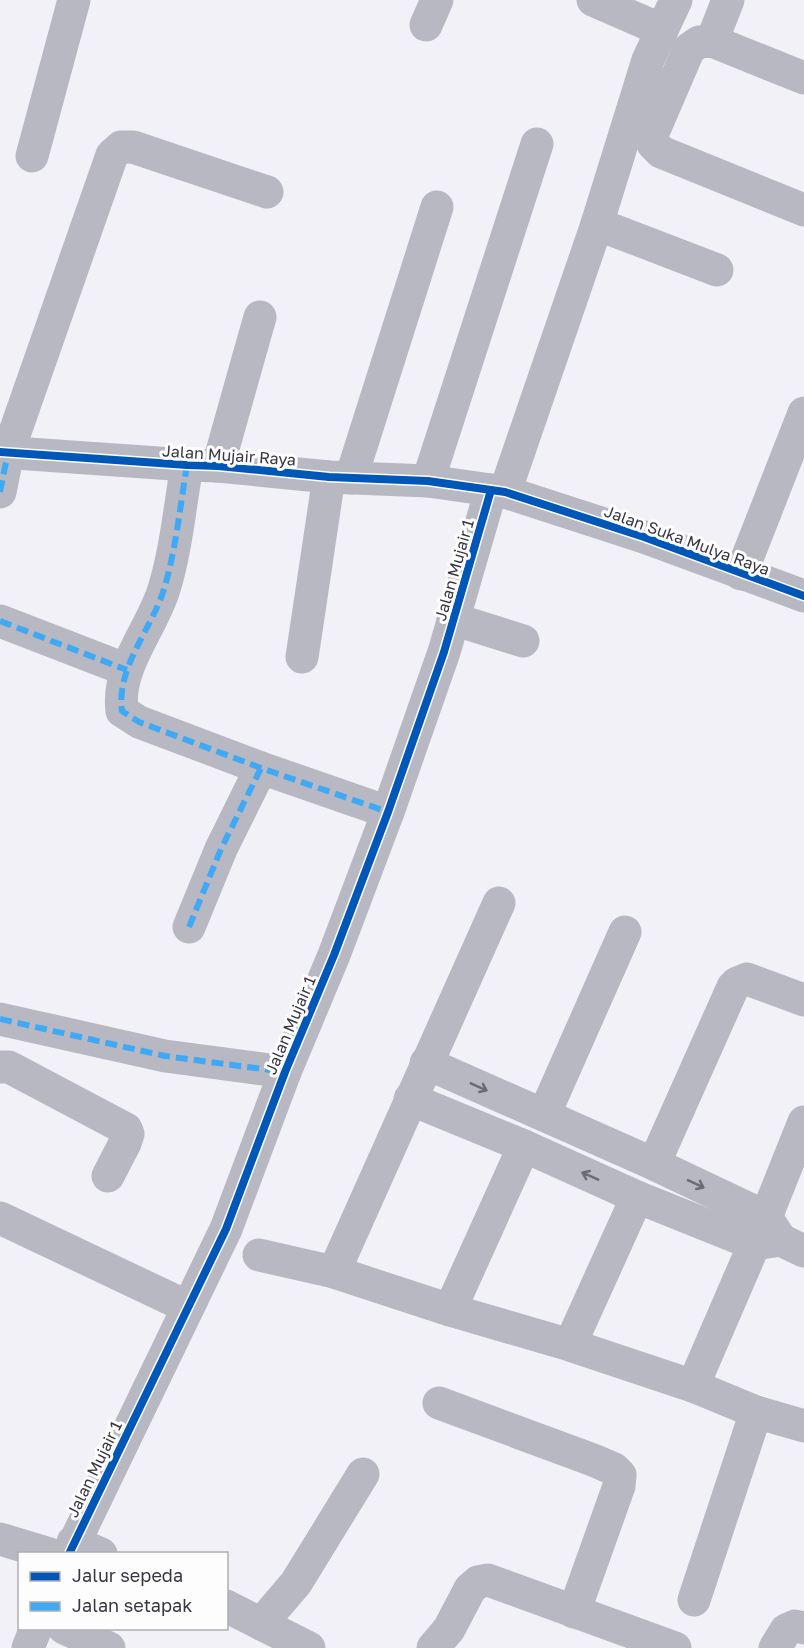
<svg xmlns="http://www.w3.org/2000/svg" width="804" height="1648" viewBox="0 0 804 1648" font-family="'Golos Text',sans-serif">
	<style>
		.lines { fill: none; stroke-linecap: round; stroke-linejoin: round }
		.minor { stroke: #b8b8c3; stroke-width: 33 }
		.quiet { stroke: #3fa9f5; stroke-width: 6; stroke-dasharray: 12 6; stroke-linecap: butt }
		.cycleway-casing { stroke: #fdfdfd; stroke-width: 11 }
		.cycleway { stroke: #0057b8; stroke-width: 8 }
		.oneway { stroke: #6b6b76 }
		.labels { text-anchor: middle; stroke-width: 6; stroke-linejoin: round; paint-order: stroke }
		.street-label { font-size: 16px; fill: #373742; stroke: #fdfdfd }
	</style>
	<rect width="100%" height="100%" fill="#f1f1f7"/>
	<g class="lines">
		<g class="minor">
			<path d="M593,0L662,30"/>
			<path d="M728,0L712,41L804,78"/>
			<path d="M426,25L437,0"/>
			<path d="M712,41L699,42L689,49L652,135L653,144L661,152L804,210"/>
			<path d="M32,156L74,0"/>
			<path d="M597,224L717,270"/>
			<path d="M0,452L187,465L218,466L329,477L428,481L505,492L644,537L804,596"/>
			<path d="M187,465C180,506 176,550 164,589C152,629 116,667 122,711L139,722L261,768L388,812"/>
			<path d="M218,466L260,317"/>
			<path d="M351,478L437,207"/>
			<path d="M428,481L537,144"/>
			<path d="M0,492L8,452L112,155L121,147H133L267,192"/>
			<path d="M505,492L597,224L648,60L676,0"/>
			<path d="M741,574L804,413"/>
			<path d="M453,619L523,641"/>
			<path d="M0,621L127,670"/>
			<path d="M302,657L329,477"/>
			<path d="M189,927L221,849L261,768"/>
			<path d="M0,1019L165,1056L285,1072"/>
			<path d="M426,1063L654,1164L766,1217L781,1240L804,1251"/>
			<path d="M0,1067H9L126,1129L128,1134L125,1143L108,1176"/>
			<path d="M410,1099L524,1146L637,1197L754,1244L781,1240"/>
			<path d="M544,1115L625,932"/>
			<path d="M654,1164L733,987L737,983L747,979L804,1000"/>
			<path d="M0,1218L188,1307"/>
			<path d="M259,1255L334,1272L450,1310L570,1345L693,1386L756,1412L804,1426"/>
			<path d="M334,1272L499,903"/>
			<path d="M450,1310L524,1146"/>
			<path d="M570,1345L637,1197"/>
			<path d="M693,1386L766,1217L804,1122"/>
			<path d="M439,1403L593,1460L614,1469L620,1475L619,1486L574,1612"/>
			<path d="M0,1539L50,1554"/>
			<path d="M73,1542L101,1554"/>
			<path d="M69,1554L226,1229L285,1072L334,955L388,812L444,652L491,490"/>
			<path d="M694,1600L756,1412"/>
			<path d="M226,1606L309,1648"/>
			<path d="M261,1624L296,1583L363,1474"/>
			<path d="M64,1628L109,1648"/>
			<path d="M28,1648L36,1628"/>
			<path d="M433,1648L449,1629L470,1589L478,1582L488,1580L675,1648"/>
			<path d="M775,1648L786,1630L795,1626L804,1628"/>
		</g>
		<g class="quiet">
			<path d="M187,465C180,506 176,550 164,589C152,629 116,667 122,711L139,722L261,768L388,812"/>
			<path d="M0,492L8,452"/>
			<path d="M0,621L127,670"/>
			<path d="M189,927L221,849L261,768"/>
			<path d="M0,1019L165,1056L285,1072"/>
		</g>
		<defs>
			<g id="cycleway">
				<path d="M0,452L187,465L218,466L329,477L428,481L505,492L644,537L804,596"/>
				<path d="M69,1554L226,1229L285,1072L334,955L388,812L444,652L491,490"/>
			</g>
		</defs>
		<use href="#cycleway" class="cycleway-casing"/>
		<use href="#cycleway" class="cycleway"/>
	</g>
	<defs><path id="oneway-shaft" d="M-6 0H5M1.5-3L5.5 0L1.5 3" fill="none" stroke-width="1.6" stroke-linecap="round" stroke-linejoin="round" transform="scale(1.5)"/></defs>
	<g class="oneway">
		<use href="#oneway-shaft" transform="translate(479 1087) rotate(24)"/>
		<use href="#oneway-shaft" transform="translate(590 1176) rotate(-156)"/>
		<use href="#oneway-shaft" transform="translate(696 1184) rotate(25)"/>
	</g>
	<g class="labels">
		<g class="street-label">
			<text transform="translate(229 455) rotate(4)" y="6">Jalan Mujair Raya</text>
			<text transform="translate(687 540) rotate(20)" y="6">Jalan Suka Mulya Raya</text>
			<text transform="translate(454 570) rotate(-74)" y="6">Jalan Mujair 1</text>
			<text transform="translate(290 1025) rotate(-67)" y="6">Jalan Mujair 1</text>
			<text transform="translate(94 1469) rotate(-64)" y="6">Jalan Mujair 1</text>
		</g>
	</g>
	<rect x="18" y="1552" width="210" height="78" fill="#fdfdfd" stroke="#aeaeb2" stroke-width="1.5"/>
	<rect x="30" y="1572" width="30" height="9" fill="#0057b8" stroke="#aeaeb2" stroke-width="1.5"/>
	<text x="72" y="1582" font-size="18" fill="#373742">Jalur sepeda</text>
	<rect x="30" y="1602" width="30" height="9" fill="#3fa9f5" stroke="#aeaeb2" stroke-width="1.5"/>
	<text x="72" y="1612" font-size="18" fill="#373742">Jalan setapak</text>
</svg>
